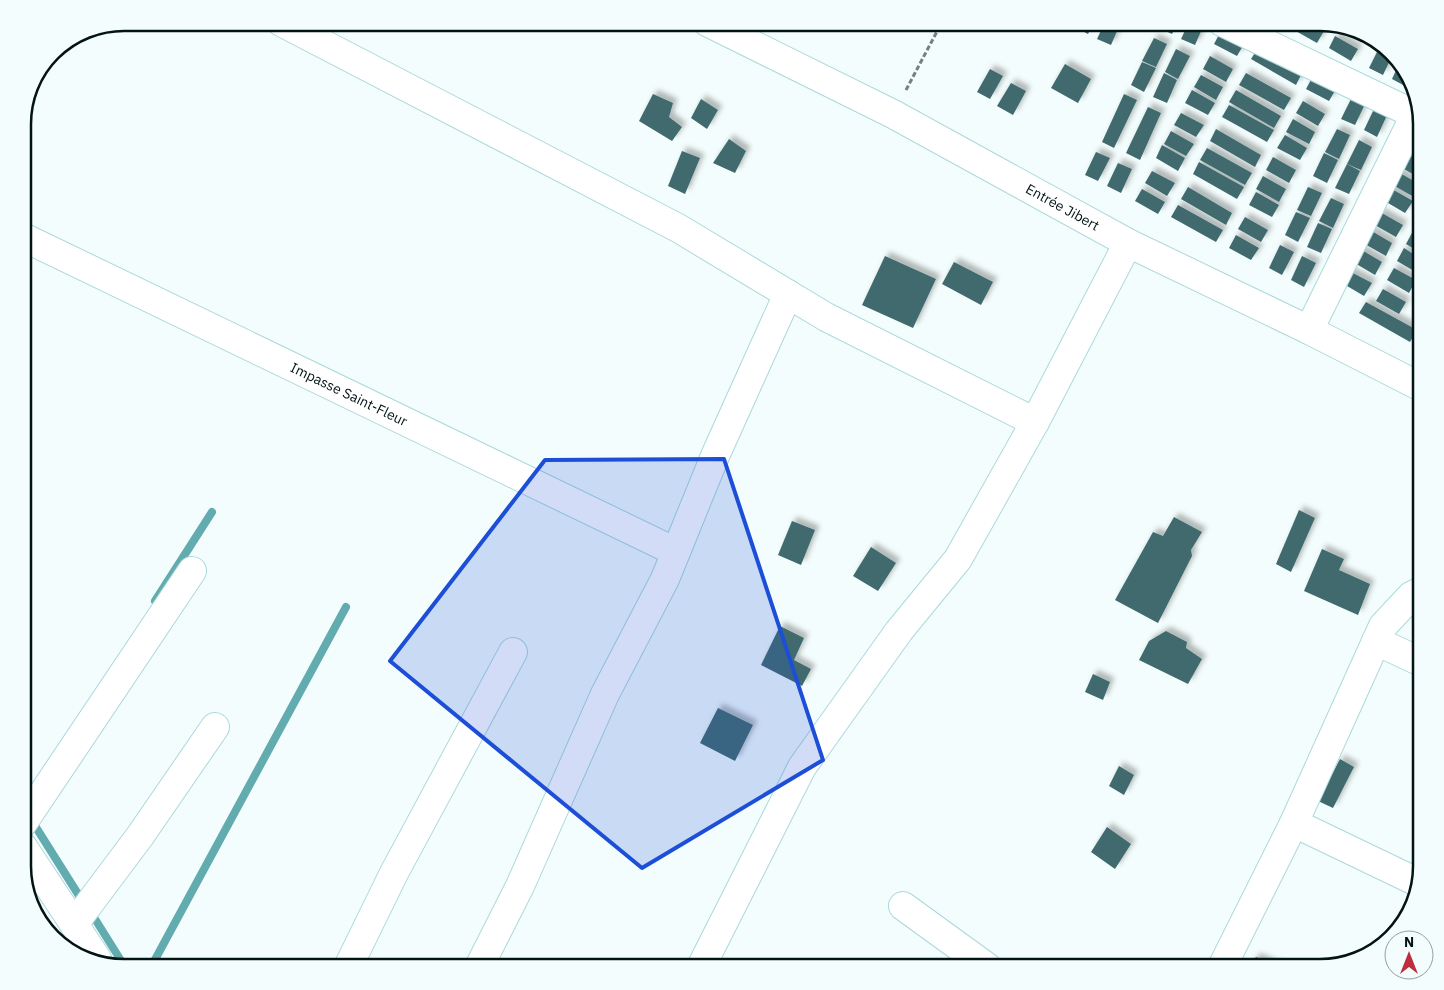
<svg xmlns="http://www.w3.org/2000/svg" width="1444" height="990" viewBox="0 0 1444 990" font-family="'IBM Plex Sans',sans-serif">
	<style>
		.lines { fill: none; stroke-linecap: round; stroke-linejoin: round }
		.stream { stroke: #62abaf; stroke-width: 8 }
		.building { fill: #3f6a6d; filter: url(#shadow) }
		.street-casing { stroke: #abd9dc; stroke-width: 30 }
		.path { stroke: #748182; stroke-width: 3; stroke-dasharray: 5 2.5; stroke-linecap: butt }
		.street { stroke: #fff; stroke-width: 28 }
		.marked { fill: #1d4ed8; fill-opacity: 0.2; stroke: #1d4ed8; stroke-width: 4; stroke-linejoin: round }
		.labels { text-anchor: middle; stroke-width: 4; stroke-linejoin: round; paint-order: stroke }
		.street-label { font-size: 14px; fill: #031415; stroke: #f4fdfd }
		.rim { fill: none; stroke: #031415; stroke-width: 2.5 }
	</style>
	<defs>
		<filter id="shadow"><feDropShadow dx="4.5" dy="-4.5" stdDeviation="2.5" flood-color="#0004"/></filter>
	</defs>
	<rect width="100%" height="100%" fill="#f4fdfd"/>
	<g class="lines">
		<g class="stream">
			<path d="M155,601L212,512"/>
			<path d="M32,821L83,902"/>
			<path d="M90,911L125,967"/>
			<path d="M151,967L346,607"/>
		</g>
	</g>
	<g class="building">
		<path d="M1077,22H1094L1088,34L1075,27Z"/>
		<path d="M1105,22H1121L1111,45L1097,39Z"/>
		<path d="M1161,22H1178L1172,34L1159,28Z"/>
		<path d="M1189,22H1205L1195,45L1181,39Z"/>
		<path d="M1299,22H1310L1324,31L1317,43L1294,30Z"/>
		<path d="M1338,28L1365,36L1361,42Z"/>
		<path d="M1221,31L1244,44L1237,56L1214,44Z"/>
		<path d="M1335,36L1358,49L1351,61L1329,48Z"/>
		<path d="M1154,38L1167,44L1156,67L1142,61Z"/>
		<path d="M1381,44L1392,56L1383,75L1369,68Z"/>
		<path d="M1258,48L1302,73L1296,85L1251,59Z"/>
		<path d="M1176,49L1190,56L1178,79L1165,72Z"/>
		<path d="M1210,56L1233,69L1226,82L1203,69Z"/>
		<path d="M1142,62L1156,68L1144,92L1131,85Z"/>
		<path d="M1065,64L1091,79L1078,103L1051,88Z"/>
		<path d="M1399,64L1408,74L1409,77L1405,86L1392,79Z"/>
		<path d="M990,69L1003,76L990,99L977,92Z"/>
		<path d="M1164,73L1177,80L1167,103L1153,97Z"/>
		<path d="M1246,73L1291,98L1284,110L1239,85Z"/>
		<path d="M1201,75L1223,87L1216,100L1194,87Z"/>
		<path d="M1313,76L1336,89L1329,101L1306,89Z"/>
		<path d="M1011,83L1026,91L1013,115L997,106Z"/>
		<path d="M1192,90L1215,103L1208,115L1185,103Z"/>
		<path d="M1236,90L1281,116L1274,128L1229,102Z"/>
		<path d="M653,94L673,103L669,117L682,127L672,141L639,121Z"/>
		<path d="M1124,94L1137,100L1114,148L1102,142Z"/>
		<path d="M1353,95L1366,102L1355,125L1341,119Z"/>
		<path d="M701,99L718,110L707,129L691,118Z"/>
		<path d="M1303,101L1325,114L1318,126L1296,113Z"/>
		<path d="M1229,105L1274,130L1267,142L1222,117Z"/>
		<path d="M1148,107L1161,113L1140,160L1126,153Z"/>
		<path d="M1375,107L1388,113L1377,137L1364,130Z"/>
		<path d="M1181,113L1204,125L1196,137L1174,125Z"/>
		<path d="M1293,119L1315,132L1309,144L1286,132Z"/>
		<path d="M1216,129L1261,155L1255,167L1210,141Z"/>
		<path d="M1337,129L1350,135L1339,159L1325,152Z"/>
		<path d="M1171,131L1194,144L1186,156L1164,144Z"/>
		<path d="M1285,135L1307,148L1300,160L1277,148Z"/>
		<path d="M729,139L746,151L735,173L713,163Z"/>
		<path d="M1359,140L1372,147L1361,170L1347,164Z"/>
		<path d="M1162,145L1185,158L1178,171L1156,158Z"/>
		<path d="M1207,148L1252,173L1245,185L1200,160Z"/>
		<path d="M682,151L700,158L685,194L668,186Z"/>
		<path d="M1096,152L1110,158L1098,181L1085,175Z"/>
		<path d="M1324,153L1338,160L1327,183L1313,176Z"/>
		<path d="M1407,154L1421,162V179L1399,166Z"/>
		<path d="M1273,157L1296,170L1289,183L1266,170Z"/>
		<path d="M1199,162L1244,187L1237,199L1193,174Z"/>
		<path d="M1118,163L1132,169L1121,193L1107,186Z"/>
		<path d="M1347,164L1360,171L1349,194L1335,188Z"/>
		<path d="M1152,171L1175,183L1167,196L1145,183Z"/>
		<path d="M1398,172L1421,185L1414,197L1391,184Z"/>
		<path d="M1263,176L1286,189L1279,202L1256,189Z"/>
		<path d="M1188,187L1232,213L1226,225L1181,199Z"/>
		<path d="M1308,187L1322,193L1311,216L1297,210Z"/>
		<path d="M1390,188L1413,201L1405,213L1383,200Z"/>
		<path d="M1142,189L1165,202L1158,214L1135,201Z"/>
		<path d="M1256,192L1279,205L1272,217L1249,205Z"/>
		<path d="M1331,198L1344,204L1333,228L1319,221Z"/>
		<path d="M1178,205L1223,230L1216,242L1171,217Z"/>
		<path d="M1296,212L1310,218L1298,242L1285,235Z"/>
		<path d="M1380,212L1403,225L1396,237L1373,224Z"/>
		<path d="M1245,217L1268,230L1261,242L1238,229Z"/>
		<path d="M1318,223L1332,229L1321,253L1307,247Z"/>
		<path d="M1370,230L1392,243L1386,256L1363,243Z"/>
		<path d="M1413,231L1421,236V253L1406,244Z"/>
		<path d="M1236,235L1259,248L1251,260L1229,248Z"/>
		<path d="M1280,245L1294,252L1282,275L1269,268Z"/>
		<path d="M1404,248L1421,259V270L1419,274L1397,261Z"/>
		<path d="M1360,249L1382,262L1375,275L1353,262Z"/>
		<path d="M885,256L936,279L913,328L862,305Z"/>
		<path d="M1302,256L1316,263L1304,287L1291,280Z"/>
		<path d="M954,262L993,282L981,305L942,284Z"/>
		<path d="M1394,268L1416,280L1409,293L1387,280Z"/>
		<path d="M1349,271L1372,283L1364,296L1342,283Z"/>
		<path d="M1383,289L1406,302L1399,314L1376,301Z"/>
		<path d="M1366,302L1417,330L1410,342L1359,313Z"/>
		<path d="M1299,510L1315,518L1291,572L1276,564Z"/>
		<path d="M1174,517L1202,532L1191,550L1192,556L1158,623L1115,600L1153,532L1163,536Z"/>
		<path d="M792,521L815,530L801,565L778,555Z"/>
		<path d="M871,547L896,563L878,591L853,576Z"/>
		<path d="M1322,549L1344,559L1339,570L1370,584L1358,615L1304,591Z"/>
		<path d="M780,626L804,638L794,660L811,669L802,686L761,665Z"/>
		<path d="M1166,631L1187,642L1186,648L1202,659L1188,684L1139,660L1149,641Z"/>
		<path d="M1093,674L1110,682L1103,700L1085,692Z"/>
		<path d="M718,708L753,725L735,761L700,743Z"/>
		<path d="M1340,759L1354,767L1333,808L1318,801Z"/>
		<path d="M1119,766L1134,775L1124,795L1109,786Z"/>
		<path d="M1107,827L1131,844L1115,869L1091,852Z"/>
		<path d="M1256,957L1279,967H1249Z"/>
	</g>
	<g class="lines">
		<defs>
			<g id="street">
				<path d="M281,22L678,228L826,317L1035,422"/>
				<path id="s1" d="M707,22L893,114L1128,243L1309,330L1421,387"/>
				<path d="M1222,22L1420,117"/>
				<path id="s2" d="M23,237L676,552"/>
				<path d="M1309,330L1418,109"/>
				<path d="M1376,641L1421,662"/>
				<path d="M23,823L192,571"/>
				<path d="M1294,823L1417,882"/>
				<path d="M23,847L97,959"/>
				<path d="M903,906L987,967"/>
				<path d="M74,924L140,836L215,727"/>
				<path d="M348,967L394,873L513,652"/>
				<path d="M479,967L520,886L605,694L665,579L715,456L788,294"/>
				<path d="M701,967L802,767L899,631L958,559L1035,422L1128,243"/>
				<path d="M1222,967L1294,823L1383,626L1411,596L1421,591"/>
			</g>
		</defs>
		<use href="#street" class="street-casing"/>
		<path class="path" d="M906,90L942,22"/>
		<use href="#street" class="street"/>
	</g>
	<path class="marked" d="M724,459L823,760L642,868L390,661L545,460Z"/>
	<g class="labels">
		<g class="street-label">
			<text dy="5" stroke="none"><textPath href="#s1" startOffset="401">Entrée Jibert</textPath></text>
			<text dy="5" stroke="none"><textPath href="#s2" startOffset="362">Impasse Saint-Fleur</textPath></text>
		</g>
	</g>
	<path d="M0 0H1444V990H0ZM124 31H1320A93 93 0 0 1 1413 124V866A93 93 0 0 1 1320 959H124A93 93 0 0 1 31 866V124A93 93 0 0 1 124 31Z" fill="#f4fdfd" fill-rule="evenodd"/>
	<path class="rim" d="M124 31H1320A93 93 0 0 1 1413 124V866A93 93 0 0 1 1320 959H124A93 93 0 0 1 31 866V124A93 93 0 0 1 124 31Z"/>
	<g transform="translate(1409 955)"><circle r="24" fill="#f4fdfd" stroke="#94a0a0"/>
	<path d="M0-4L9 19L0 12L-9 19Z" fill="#bd2d3c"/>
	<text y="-8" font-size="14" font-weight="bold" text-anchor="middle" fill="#031415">N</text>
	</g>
</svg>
